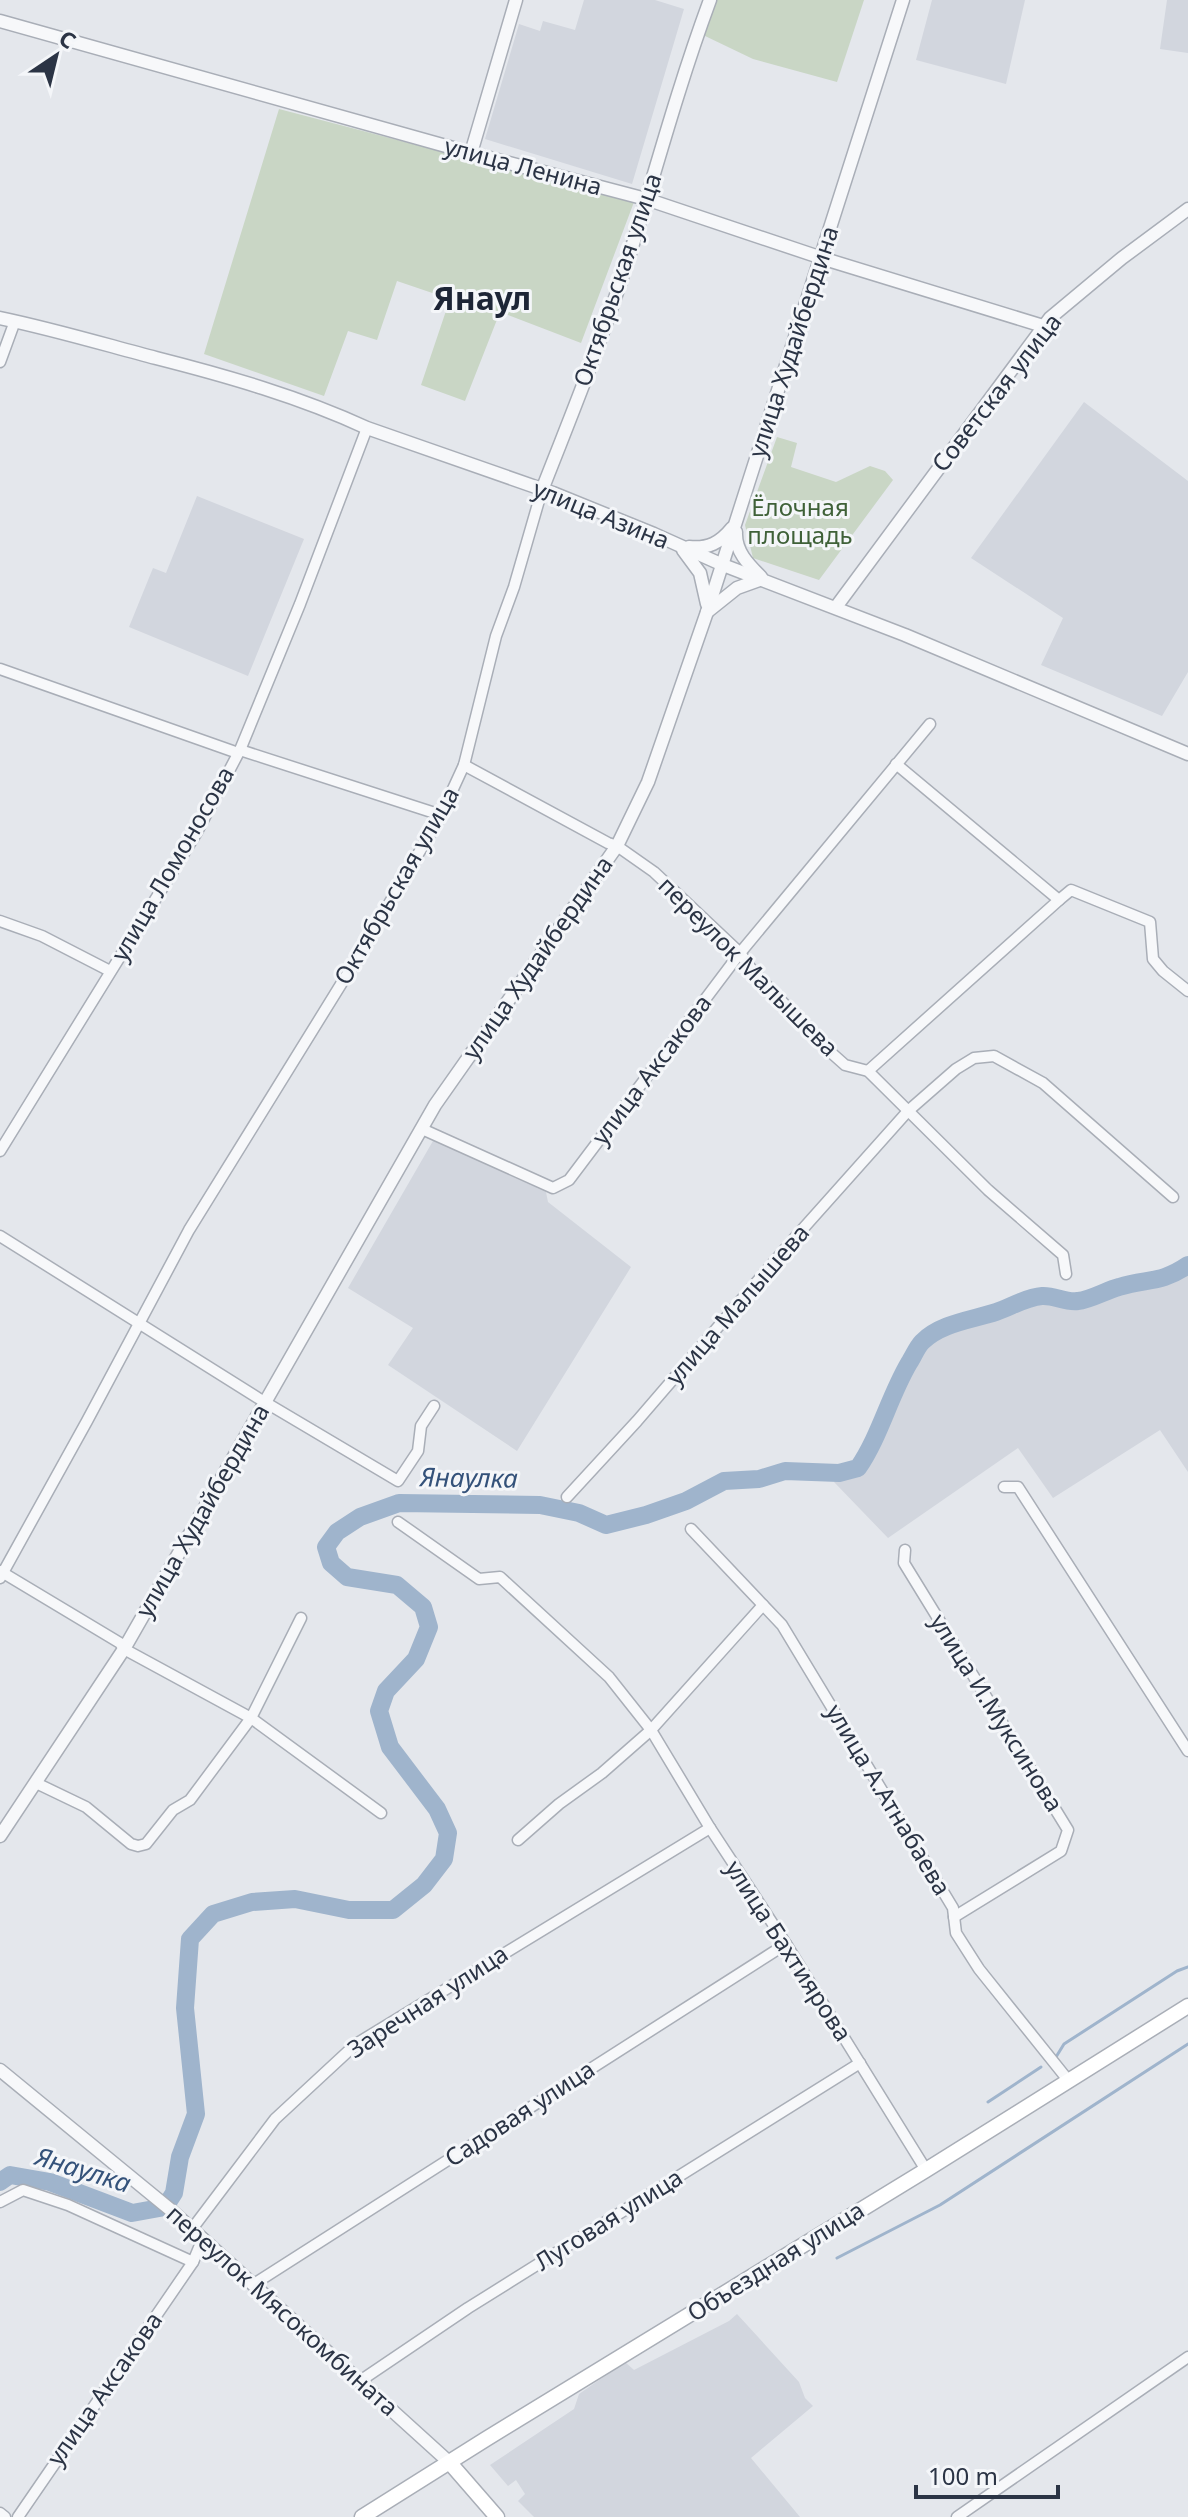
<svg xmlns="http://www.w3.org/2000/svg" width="1188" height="2517" viewBox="0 0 1188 2517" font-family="'Noto Sans',sans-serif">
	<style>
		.built { fill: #d2d6de }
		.green { fill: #c9d6c5 }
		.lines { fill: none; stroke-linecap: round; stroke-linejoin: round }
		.stream { stroke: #9fb4cc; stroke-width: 3 }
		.river { stroke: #9fb4cc; stroke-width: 18 }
		.minor-casing { stroke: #a9aeb7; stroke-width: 13 }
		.tertiary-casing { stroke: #a9aeb7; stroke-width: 15 }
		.secondary-casing { stroke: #a9aeb7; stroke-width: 17 }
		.minor { stroke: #f7f8fa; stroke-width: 10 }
		.tertiary { stroke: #f7f8fa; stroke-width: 12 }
		.secondary { stroke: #fff; stroke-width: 14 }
		.labels { text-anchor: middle; stroke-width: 6; stroke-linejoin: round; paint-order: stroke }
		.street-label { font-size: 24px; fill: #2b3445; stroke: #f4f6f9 }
		.park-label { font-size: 24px; fill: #3f6138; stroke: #f4f6f9 }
		.water-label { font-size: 26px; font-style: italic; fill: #34527a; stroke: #f4f6f9 }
		.district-label { font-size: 32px; font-weight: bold; fill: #1d2536; stroke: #f4f6f9 }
	</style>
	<rect width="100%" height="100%" fill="#e4e7ec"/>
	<g class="built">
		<path d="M584,0H655L684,9L632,184L485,139L519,24L540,31L543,21L575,30Z"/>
		<path d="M932,0H1025L1006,84L916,60Z"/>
		<path d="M1167,0H1188V53L1160,49Z"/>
		<path d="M1084,402L1188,481V672L1162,716L1041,665L1063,618L971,558Z"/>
		<path d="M197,496L304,539L248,676L129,627L153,568L166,573Z"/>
		<path d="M437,1134L546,1192L548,1202L631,1267L517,1451L388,1365L413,1328L348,1288Z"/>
		<path d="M1188,1265V1472L1160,1430L1053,1498L1018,1448L888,1538L834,1482L839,1473L858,1468L870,1451L893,1391L907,1367L922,1342L941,1330L964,1320L1044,1295L1060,1300L1080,1301L1118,1287L1138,1282L1157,1281L1175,1274Z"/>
		<path d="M737,2314L799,2382L805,2398L813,2406L751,2458L800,2517H534L518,2501L525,2494L516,2480L508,2486L490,2465L574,2409L579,2394L625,2362L634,2370L729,2321Z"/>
	</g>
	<g class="green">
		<path d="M715,0H864L837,82L753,59L703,35Z"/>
		<path d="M279,109L634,202L581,343L500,312L465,401L421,385L450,299L397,281L377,340L348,331L324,396L204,354Z"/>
		<path d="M777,437L797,443L791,467L836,482L870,466L885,471L893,480L819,580L753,558L745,525Z"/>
	</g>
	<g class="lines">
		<g class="stream">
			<path d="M1056,2057L1064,2044L1177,1971L1188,1967"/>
			<path d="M988,2102L1041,2067"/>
			<path d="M837,2258L940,2205L1188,2044"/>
		</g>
		<path class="river" d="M0,2182L10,2175L50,2182L132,2213L165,2207L174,2193L180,2157L196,2114L185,2008L190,1939L213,1914L252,1902L295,1899L349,1910H393L424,1885L444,1859L448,1833L437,1809L390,1747L379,1711L386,1691L416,1659L429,1627L423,1607L397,1585L347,1577L331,1563L326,1547L337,1532L360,1517L399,1503L540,1505L579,1513L606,1525L646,1515L686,1501L724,1481L759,1479L785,1471L839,1473L858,1468C880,1436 889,1397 909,1363C913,1357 917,1347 922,1342C941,1323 972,1320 996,1312C1011,1307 1026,1297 1042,1296C1054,1295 1066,1303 1078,1301C1090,1300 1107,1290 1119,1287C1148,1278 1160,1284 1188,1265"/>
		<defs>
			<g id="minor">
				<path d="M0,362L15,321"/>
				<path d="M0,669L238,753"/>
				<path d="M240,750L441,815"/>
				<path d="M896,764L1059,900L1071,890L1150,922L1153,959L1163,971L1188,991"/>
				<path d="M464,765L608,843L617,846L654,872L740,953L752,970L827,1049L845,1065L868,1071L988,1190L1063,1255L1066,1274"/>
				<path d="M0,921L42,936L110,971"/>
				<path d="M868,1071L1059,900"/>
				<path d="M422,1129L553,1188L569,1180L740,953L930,724"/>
				<path d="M0,1151L197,832L240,750L300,604L367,428"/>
				<path d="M0,1236L258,1398L398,1481L418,1451L421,1426L434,1406"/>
				<path d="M1004,1487H1018L1188,1751"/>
				<path d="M567,1497L637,1421L792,1241L908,1111L956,1069L974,1058L994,1056L1043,1083L1173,1197"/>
				<path d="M398,1522L479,1579L500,1577L609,1677L651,1730L710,1828L786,1944L926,2170"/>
				<path d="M691,1529L782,1625L953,1908L956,1933L979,1969L1068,2080"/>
				<path d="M905,1550L904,1563L1068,1830L1061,1851L954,1917"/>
				<path d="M0,1571L120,1643L124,1649L251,1718L381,1813"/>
				<path d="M0,1578L87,1421L189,1230L356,960L441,815L464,765L496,636L514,587L542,490"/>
				<path d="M36,1783L86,1807L131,1844L138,1846L146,1844L173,1810L190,1800L251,1718L301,1618"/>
				<path d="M518,1840L559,1804L602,1773L651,1730L763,1605"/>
				<path d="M0,2202L23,2190L68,2205L193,2262L203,2238"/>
				<path d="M192,2229L275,2119L356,2044L710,1828"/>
				<path d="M254,2284L786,1944"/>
				<path d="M360,2381L468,2308L860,2063"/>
				<path d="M0,2513L5,2517"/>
				<path d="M18,2517L193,2262"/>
				<path d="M957,2517L1188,2357"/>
			</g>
			<g id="tertiary">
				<path d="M0,21L471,153L646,199L828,260L1043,326"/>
				<path d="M471,153L516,0"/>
				<path d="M0,318C53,329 103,344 156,358C227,376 300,397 367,428L553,493L654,534L723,565L905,635L1188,754"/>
				<path d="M542,490C577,401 613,312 640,221C662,147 683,73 710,0"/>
				<path d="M736,532C735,551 748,564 761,577"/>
				<path d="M689,547C708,549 720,543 732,528"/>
				<path d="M683,550L700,573L707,604"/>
				<path d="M836,607L1050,318L1122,258L1188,209"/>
				<path d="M707,612L737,588L762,579"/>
				<path d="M0,1836L124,1649L435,1105L617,846L648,782L707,612L903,0"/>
				<path d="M0,2070L172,2211L450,2463"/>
			</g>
			<g id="secondary">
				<path d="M450,2463L497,2517"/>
				<path d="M362,2517L486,2439L926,2170L1188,2006"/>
			</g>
		</defs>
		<use href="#minor" class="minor-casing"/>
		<use href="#tertiary" class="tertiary-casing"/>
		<use href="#secondary" class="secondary-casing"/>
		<use href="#minor" class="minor"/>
		<use href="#tertiary" class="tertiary"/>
		<use href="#secondary" class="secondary"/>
	</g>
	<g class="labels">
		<g class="street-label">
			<text transform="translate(523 167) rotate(15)" y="8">улица Ленина</text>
			<text transform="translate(618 280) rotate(-71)" y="8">Октябрьская улица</text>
			<text transform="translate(794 342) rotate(-72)" y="8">улица Худайбердина</text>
			<text transform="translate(997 393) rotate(-52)" y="8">Советская улица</text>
			<text transform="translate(601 515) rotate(22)" y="8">улица Азина</text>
			<text transform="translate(173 864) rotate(-60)" y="8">улица Ломоносова</text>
			<text transform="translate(397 886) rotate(-60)" y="8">Октябрьская улица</text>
			<text transform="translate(538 958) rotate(-55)" y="8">улица Худайбердина</text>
			<text transform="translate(748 967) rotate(45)" y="8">переулок Малышева</text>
			<text transform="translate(652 1070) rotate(-53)" y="8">улица Аксакова</text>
			<text transform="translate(738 1305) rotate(-49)" y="8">улица Малышева</text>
			<text transform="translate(203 1511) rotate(-60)" y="8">улица Худайбердина</text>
			<text transform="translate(996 1713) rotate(58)" y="8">улица И.Муксинова</text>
			<text transform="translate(888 1800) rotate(59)" y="8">улица А.Атнабаева</text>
			<text transform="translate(788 1951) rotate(57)" y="8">улица Бахтиярова</text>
			<text transform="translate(428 2002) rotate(-33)" y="8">Заречная улица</text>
			<text transform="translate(520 2114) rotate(-33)" y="8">Садовая улица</text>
			<text transform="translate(609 2220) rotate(-32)" y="8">Луговая улица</text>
			<text transform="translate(776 2262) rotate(-32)" y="8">Объездная улица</text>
			<text transform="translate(282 2311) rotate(42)" y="8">переулок Мясокомбината</text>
			<text transform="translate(105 2389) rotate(-55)" y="8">улица Аксакова</text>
		</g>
		<g class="park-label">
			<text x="800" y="516">Ёлочная<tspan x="800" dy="28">площадь</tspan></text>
		</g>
		<g class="water-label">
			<text transform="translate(469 1478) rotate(1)" y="9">Янаулка</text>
			<text transform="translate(83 2170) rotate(17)" y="9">Янаулка</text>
		</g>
		<g class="district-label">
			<text x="482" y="310">Янаул</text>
		</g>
	</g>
	<g transform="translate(56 56) rotate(35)" stroke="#f4f6f9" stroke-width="6" paint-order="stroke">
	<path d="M0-6L14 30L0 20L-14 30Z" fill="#2b3445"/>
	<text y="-12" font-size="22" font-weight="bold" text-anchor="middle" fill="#2b3445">С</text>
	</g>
	<path d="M916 2485v12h142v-12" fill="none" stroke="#2b3445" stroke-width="4"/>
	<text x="928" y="2485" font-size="24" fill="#2b3445" stroke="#f4f6f9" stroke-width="6" paint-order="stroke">100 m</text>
</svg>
